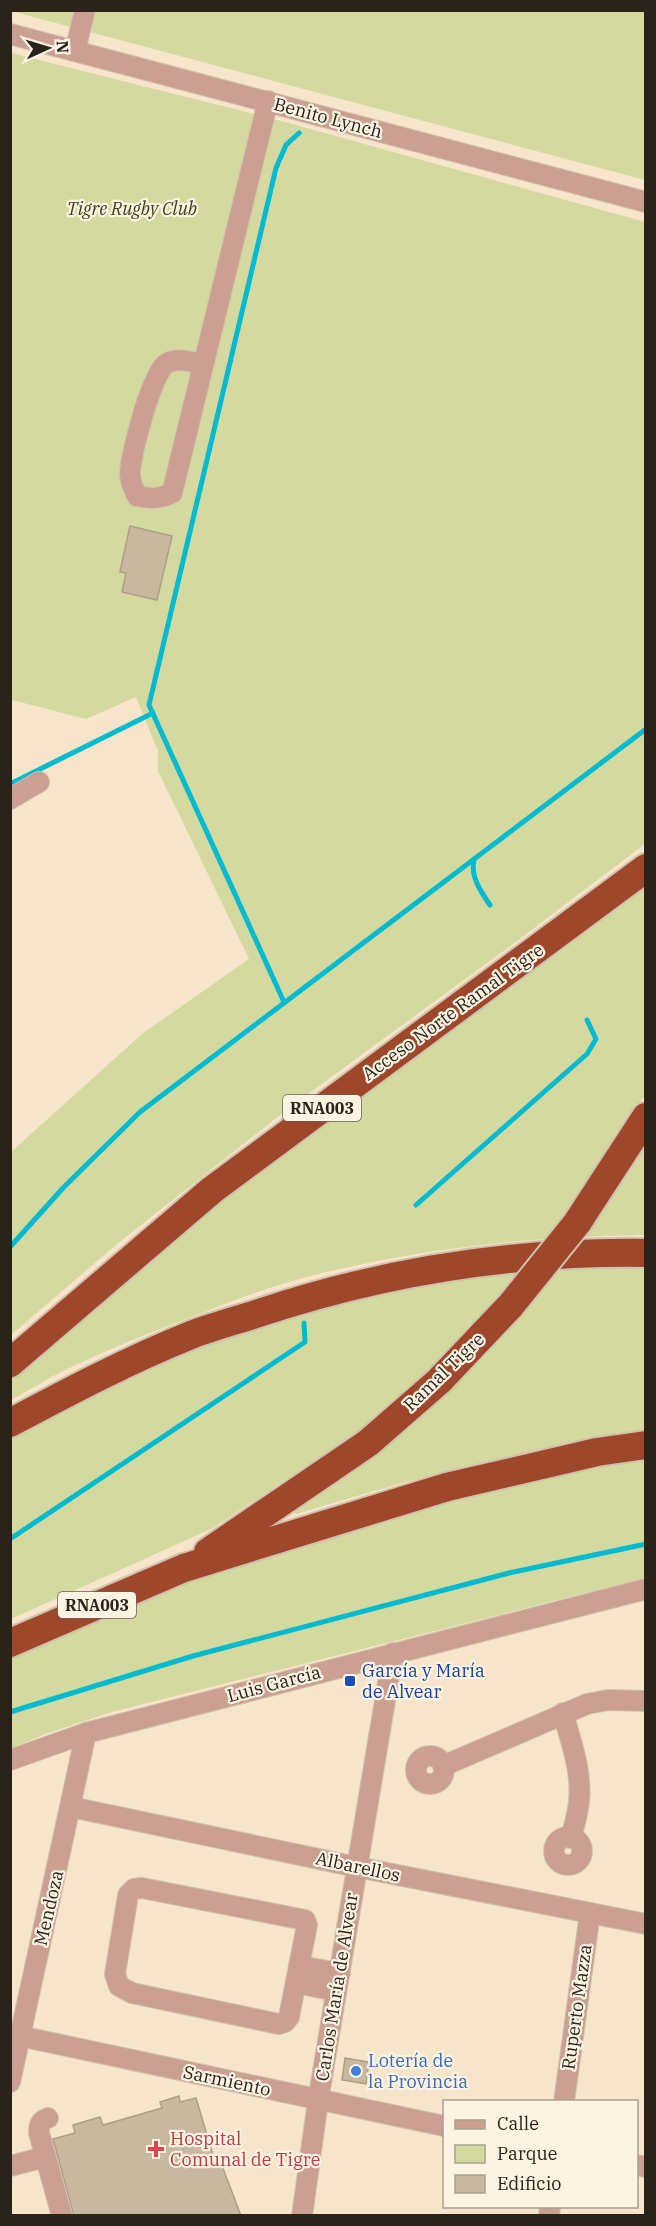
<svg xmlns="http://www.w3.org/2000/svg" width="656" height="2226" viewBox="0 0 656 2226" font-family="'IBM Plex Serif',serif">
	<style>
		.green { fill: #d3d99f }
		.lines { fill: none; stroke-linecap: round; stroke-linejoin: round }
		.stream { stroke: #00bad0; stroke-width: 5 }
		.building { fill: #c9b8a0; stroke: #ae9e86; stroke-width: 1.5 }
		.minor-casing { stroke: #d1c2ab; stroke-width: 22 }
		.highway-casing { stroke: #d1c2ab; stroke-width: 32 }
		.minor { stroke: #cb9f91; stroke-width: 20 }
		.highway { stroke: #9f472a; stroke-width: 28 }
		.highway-bridge-casing { stroke: #d1c2ab; stroke-width: 32; stroke-linecap: butt }
		.highway-bridge { stroke: #9f472a; stroke-width: 28 }
		.transit-dot { fill: #1a4fb4; stroke: #fdf3e3; stroke-width: 2 }
		.shop-dot { fill: #3f7fe0; stroke: #fdf3e3; stroke-width: 2 }
		.health-dot { fill: #e0444e; stroke: #fdf3e3; stroke-width: 2 }
		.labels { text-anchor: middle; stroke-width: 4.5; stroke-linejoin: round; paint-order: stroke }
		.shield { fill: #fdf3e3; stroke: #696156; stroke-width: 1.5 }
		.shield-label { font-size: 16px; font-weight: bold; fill: #292319 }
		.street-label { font-size: 18px; fill: #292319; stroke: #fdf3e3 }
		.park-label { font-size: 18px; font-style: italic; fill: #3d4016; stroke: #fdf3e3 }
		.transit-label { font-size: 18px; fill: #164399; stroke: #fdf3e3; text-anchor: start }
		.shop-label { font-size: 18px; fill: #366cbe; stroke: #fdf3e3; text-anchor: start }
		.health-label { font-size: 18px; fill: #be3a42; stroke: #fdf3e3; text-anchor: start }
	</style>
	<rect width="100%" height="100%" fill="#f6e5cb"/>
	<g class="green">
		<path d="M11,11H645V180Z"/>
		<path d="M11,53L278,120L645,222V844L517,941L289,1108L117,1244L11,1335V1152L142,1034L249,959L158,771V751L136,697L86,719L12,700L11,704Z"/>
		<path d="M645,879V1094L601,1168L595,1220L645,1148V1235C538,1236 431,1247 326,1272C284,1282 244,1296 205,1312C162,1328 120,1344 78,1364C55,1374 33,1388 11,1400L10,1377L110,1289L285,1145Z"/>
		<path d="M645,1261V1429C527,1449 412,1478 297,1514L291,1511C335,1481 379,1451 420,1416C459,1384 492,1345 524,1307L429,1371L366,1426L213,1528L11,1619L10,1434L173,1353L287,1312L468,1272Z"/>
		<path d="M645,1458V1578L112,1712L45,1734L11,1749L10,1658L100,1616L212,1573L485,1490Z"/>
	</g>
	<g class="lines">
		<g class="stream">
			<path d="M10,784L153,713"/>
			<path d="M474,860C470,876 481,892 490,905"/>
			<path d="M284,1002L149,705L276,168L286,145L299,133"/>
			<path d="M416,1205L587,1054L596,1039L587,1020"/>
			<path d="M10,1247L63,1188L140,1112L646,729"/>
			<path d="M10,1539L305,1342L304,1323"/>
			<path d="M10,1712L193,1656L509,1573L646,1544"/>
		</g>
	</g>
	<g class="building">
		<path d="M130,526L172,536L157,600L122,592L126,573L120,572Z"/>
		<path d="M345,2058L369,2062L366,2084L342,2080Z"/>
		<path d="M179,2096L180,2102L196,2098L213,2155H218L241,2216H74L53,2139L75,2133L73,2125L100,2117L103,2125L162,2108L160,2102Z"/>
	</g>
	<g class="lines">
		<defs>
			<g id="minor">
				<path d="M10,34L646,202"/>
				<path d="M75,51L85,10"/>
				<path d="M203,365C192,362 178,357 167,363C152,371 130,456 130,474C130,482 134,489 137,496C150,499 160,499 172,493L268,101"/>
				<path d="M10,799L39,782"/>
				<path d="M563,1713C571,1742 582,1771 579,1801C578,1813 574,1826 571,1838"/>
				<circle cx="430" cy="1770" r="14"/>
				<path d="M10,1760L86,1733L646,1589"/>
				<path d="M443,1766L587,1704L608,1700L646,1701"/>
				<path d="M71,1807L357,1867L646,1924"/>
				<circle cx="568" cy="1851" r="14"/>
				<path d="M142,1888L305,1920L307,1925L289,2017L285,2022L279,2024L132,1993L119,1986L115,1974L128,1895L134,1889Z"/>
				<path d="M299,1966L340,1973"/>
				<path d="M296,1983L336,1991"/>
				<path d="M10,2034L444,2126"/>
				<path d="M10,2082L86,1733"/>
				<path d="M564,2102L590,1913"/>
				<path d="M48,2118C40,2121 39,2125 39,2133L62,2216"/>
				<path d="M636,2165L646,2167"/>
				<path d="M10,2166L45,2157"/>
				<path d="M302,2216L318,2101L393,1653"/>
				<path d="M549,2216L550,2206"/>
			</g>
			<g id="highway">
				<path d="M577,1223L646,1117"/>
				<path d="M10,1363L212,1190L646,868"/>
				<path d="M10,1423C70,1391 129,1360 191,1335C212,1327 234,1321 256,1314C381,1272 513,1251 646,1253"/>
				<path d="M208,1552L368,1443L439,1381L511,1305"/>
				<path d="M10,1643L184,1568L447,1487L597,1452L646,1445"/>
			</g>
		</defs>
		<use href="#minor" class="minor-casing"/>
		<use href="#highway" class="highway-casing"/>
		<use href="#minor" class="minor"/>
		<use href="#highway" class="highway"/>
		<defs>
			<path id="highway-bridge" d="M511,1305L577,1223"/>
		</defs>
		<use href="#highway-bridge" class="highway-bridge-casing"/>
		<use href="#highway-bridge" class="highway-bridge"/>
	</g>
	<rect class="transit-dot" x="344" y="1675" width="12" height="12" rx="3"/>
	<circle class="shop-dot" cx="356" cy="2071" r="6"/>
	<path class="health-dot" d="M153 2140h6v6h6v6h-6v6h-6v-6h-6v-6h6z"/>
	<g class="labels">
		<g class="shield">
			<rect x="283" y="1095" width="78" height="26" rx="4.5"/>
			<rect x="58" y="1592" width="78" height="26" rx="4.5"/>
		</g>
		<g class="shield-label">
			<text x="322" y="1114">RNA003</text>
			<text x="97" y="1611">RNA003</text>
		</g>
		<g class="street-label">
			<text transform="translate(328 118) rotate(15)" y="6">Benito Lynch</text>
			<text transform="translate(453 1012) rotate(-36)" y="6">Acceso Norte Ramal Tigre</text>
			<text transform="translate(444 1372) rotate(-44)" y="6">Ramal Tigre</text>
			<text transform="translate(274 1684) rotate(-15)" y="6">Luis García</text>
			<text transform="translate(358 1867) rotate(12)" y="6">Albarellos</text>
			<text transform="translate(49 1908) rotate(-77)" y="6">Mendoza</text>
			<text transform="translate(337 1987) rotate(-81)" y="6">Carlos María de Alvear</text>
			<text transform="translate(577 2007) rotate(-82)" y="6">Ruperto Mazza</text>
			<text transform="translate(227 2081) rotate(12)" y="6">Sarmiento</text>
		</g>
		<g class="park-label">
			<text x="132" y="215">Tigre Rugby Club</text>
		</g>
		<g class="transit-label">
			<text x="362" y="1677">García y María<tspan x="362" dy="21">de Alvear</tspan></text>
		</g>
		<g class="shop-label">
			<text x="368" y="2067">Lotería de<tspan x="368" dy="21">la Provincia</tspan></text>
		</g>
		<g class="health-label">
			<text x="170" y="2145">Hospital<tspan x="170" dy="21">Comunal de Tigre</tspan></text>
		</g>
	</g>
	<rect width="656" height="2226" fill="none" stroke="#292319" stroke-width="24"/>
	<rect x="443" y="2100" width="195" height="108" fill="#fdf3e3" stroke="#a8a092" stroke-width="1.5"/>
	<rect x="455" y="2120" width="30" height="9" fill="#cb9f91" stroke="#a8a092" stroke-width="1.5"/>
	<text x="497" y="2130" font-size="18" fill="#292319">Calle</text>
	<rect x="455" y="2145" width="30" height="18" fill="#d3d99f" stroke="#a8a092" stroke-width="1.5"/>
	<text x="497" y="2160" font-size="18" fill="#292319">Parque</text>
	<rect x="455" y="2175" width="30" height="18" fill="#c9b8a0" stroke="#a8a092" stroke-width="1.5"/>
	<text x="497" y="2190" font-size="18" fill="#292319">Edificio</text>
	<g transform="translate(48 48) rotate(86)" stroke="#fdf3e3" stroke-width="4.5" paint-order="stroke">
	<path d="M0-4.5L10 22L0 15L-10 22Z" fill="#292319"/>
	<text y="-9" font-size="16" font-weight="bold" text-anchor="middle" fill="#292319">N</text>
	</g>
</svg>
